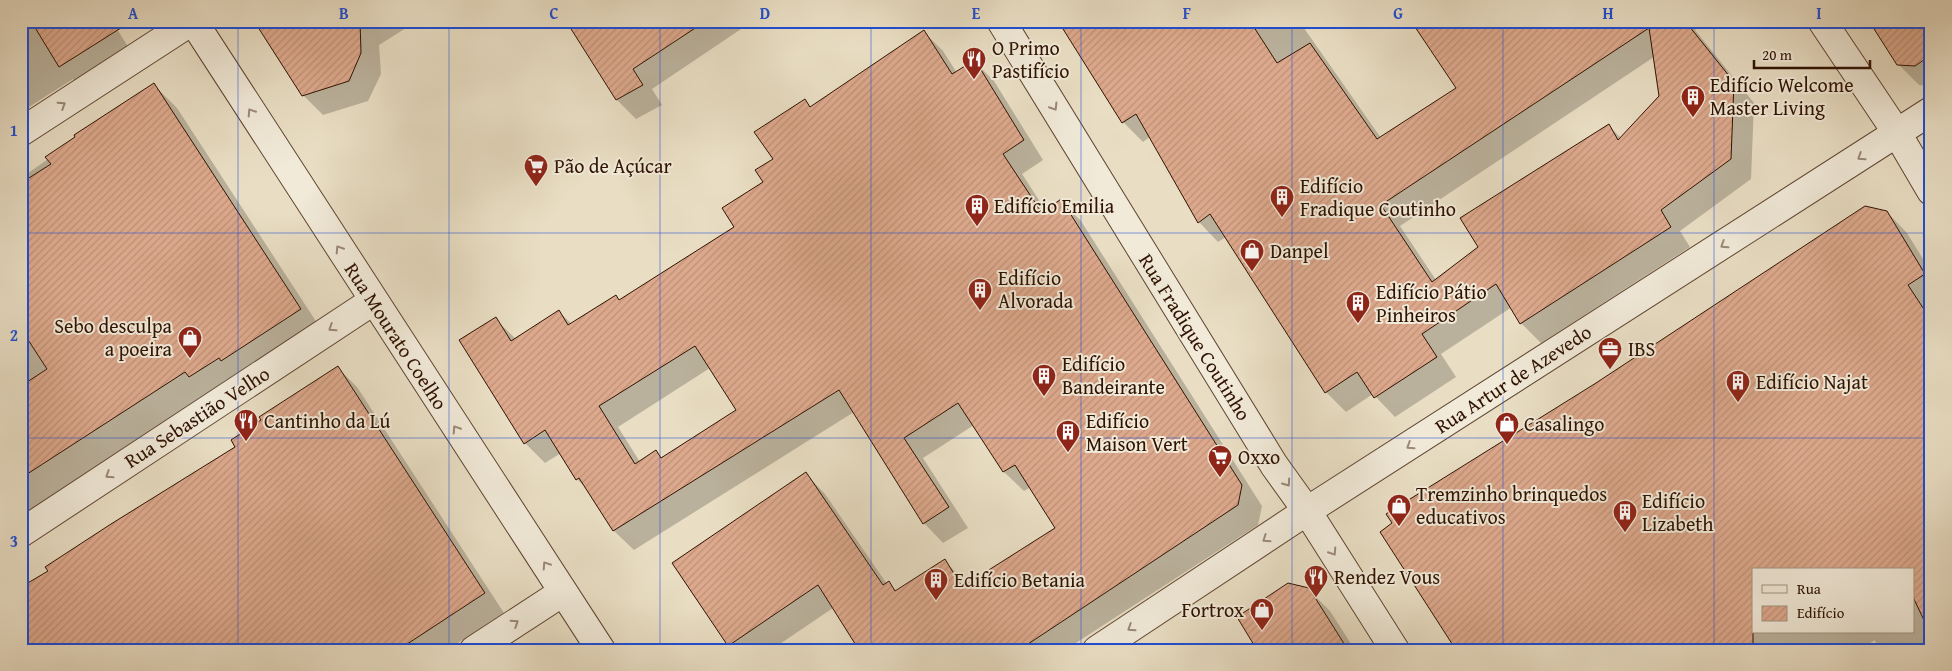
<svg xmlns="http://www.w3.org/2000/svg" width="1952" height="671" viewBox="0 0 1952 671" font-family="'Gentium Book Plus',serif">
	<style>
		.shadow { fill: #0003; fill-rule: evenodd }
		.building { fill: url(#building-hatch); stroke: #2f1200; fill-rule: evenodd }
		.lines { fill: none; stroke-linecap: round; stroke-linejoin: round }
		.minor-casing { stroke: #5e4531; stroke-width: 30 }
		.tertiary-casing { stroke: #5e4531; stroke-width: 30 }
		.minor { stroke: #f1ead9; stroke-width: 28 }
		.tertiary { stroke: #f1ead9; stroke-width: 28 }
		.oneway { stroke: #9a8977 }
		.grid { fill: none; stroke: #1d4ed8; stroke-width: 1; stroke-opacity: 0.55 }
		.labels { text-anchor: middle; stroke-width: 4; stroke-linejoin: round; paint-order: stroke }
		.poi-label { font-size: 20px; fill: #2f1200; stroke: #f1ead9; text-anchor: start }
		.street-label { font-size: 20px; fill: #2f1200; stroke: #f1ead9 }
		.neatline { fill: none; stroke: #1d4ed8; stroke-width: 2 }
		.grid-label { font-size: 16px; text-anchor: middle; font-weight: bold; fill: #1d4ed8 }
	</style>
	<defs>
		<pattern id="building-hatch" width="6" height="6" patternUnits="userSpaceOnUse" patternTransform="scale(1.25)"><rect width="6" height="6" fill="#dda98d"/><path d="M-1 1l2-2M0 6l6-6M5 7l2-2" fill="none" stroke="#be9078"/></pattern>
	</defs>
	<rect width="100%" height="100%" fill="#e9dec4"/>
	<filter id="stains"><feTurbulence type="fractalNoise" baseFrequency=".004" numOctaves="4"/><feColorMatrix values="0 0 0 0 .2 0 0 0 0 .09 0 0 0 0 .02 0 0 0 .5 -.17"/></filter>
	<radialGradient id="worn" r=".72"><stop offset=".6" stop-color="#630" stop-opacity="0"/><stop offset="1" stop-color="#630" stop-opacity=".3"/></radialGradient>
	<g class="shadow">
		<path d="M21,21H112L135,58L84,90L73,79L21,112Z"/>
		<path d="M256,21H417L379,45L381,74L368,101L323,115L303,95Z"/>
		<path d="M567,21H753L652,89L662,105L636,119L617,100Z"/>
		<path d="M1059,21H1299L1381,138L1458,88L1413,21H1709L1695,30L1754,103L1751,179L1680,231L1690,247L1541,343L1521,323L1512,307L1441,354L1456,377L1395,417L1373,394L1346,412L1326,392L1226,237L1218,242L1199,222L1150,137L1143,142L1123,122ZM1654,57L1660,96L1621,138L1608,125L1479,247L1436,280L1400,226Z"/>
		<path d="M1376,21H1387L1381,26Z"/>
		<path d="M1931,21V86L1919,85L1898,64Z"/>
		<path d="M924,32L943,51L957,73L974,61L994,81L1043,160L1022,174L1046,211L1061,201L1081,221L1262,506L1258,525L1065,650H860L833,608L771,650H734L729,645L806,474L825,494L887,584L888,583L897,591L945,561L967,585L1057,529L1031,487L1024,491L1004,472L974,425L923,458L968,528L943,543L924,523L854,412L634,550L614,531L589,491L577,479L561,453L545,463L525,443L460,341L495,319L516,339L559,312L572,324L616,297L620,301L736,227L765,182L804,100L812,108ZM710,368L738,411L662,458L656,452L640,462L618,427Z"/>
		<path d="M154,85L177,108L323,332L208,395L21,516V178Z"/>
		<path d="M1887,212L1907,233L1931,272V303L1927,305L1931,311V650H1878L1875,640L1859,650H1456ZM1753,570H1913V632H1753Z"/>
		<path d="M338,368L357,387L504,613L447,650H21L237,447Z"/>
		<path d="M1308,589L1330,611L1355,650H1241L1253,642Z"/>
	</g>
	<g class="building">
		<path d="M31,21H132L59,67Z"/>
		<path d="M254,21H360L361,53L349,81L302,96Z"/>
		<path d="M566,21H706L633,69L643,85L616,100Z"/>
		<path d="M1058,21H1250L1277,63L1310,43L1377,139L1456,88L1411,21H1685L1734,82L1731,159L1661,210L1671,227L1520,324L1496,284L1422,334L1437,357L1374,398L1357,372L1325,393L1210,214L1198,223L1136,114L1122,123ZM1649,28L1659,96L1618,140L1609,124L1460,218L1478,247L1432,282L1381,205Z"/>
		<path d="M1869,21H1931V55L1915,66L1897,65Z"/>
		<path d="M924,30L952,74L975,60L1024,140L1003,154L1042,213L1061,199L1242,485L1238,505L1019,650H859L818,585L728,646L672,563L806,472L883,585L889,581L895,591L945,559L962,587L1055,528L1015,465L1003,472L958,403L904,438L949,507L923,524L839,390L613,531L579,478L576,480L545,430L524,444L459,340L496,317L511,341L559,310L568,325L616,295L619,300L734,227L722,208L763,182L755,170L773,159L754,132L805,99L810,107ZM695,346L736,410L661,458L656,450L635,464L599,406Z"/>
		<path d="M154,83L301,309L221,361L219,358L189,377L185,372L21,478V386L47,369L21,329V183L51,164L45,157L75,137L74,135Z"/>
		<path d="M1865,206L1887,211L1925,274L1908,285L1931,320V635L1913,597V570H1753V650H1456L1380,532L1392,523L1386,514L1596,383Z"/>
		<path d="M338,366L485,593L398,650H21V587L48,571L45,567L111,524L235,447L231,440L261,420L259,417Z"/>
		<path d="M1288,583L1309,588L1348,650H1257L1237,617Z"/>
	</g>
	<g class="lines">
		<defs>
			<g id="minor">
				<path d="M193,21L601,650"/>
				<path d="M1001,21L1274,465L1307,511L1395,650"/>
				<path d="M1822,21L1897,133L1931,191"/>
				<path d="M21,132L192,21"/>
				<path d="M21,533L373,301"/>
				<path d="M474,650L563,592"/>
			</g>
			<path id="tertiary" d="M1097,650L1307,511L1931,111"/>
		</defs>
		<use href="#minor" class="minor-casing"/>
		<use href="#tertiary" class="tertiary-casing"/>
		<use href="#minor" class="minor"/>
		<use href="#tertiary" class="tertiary"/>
	</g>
	<defs><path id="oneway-chevron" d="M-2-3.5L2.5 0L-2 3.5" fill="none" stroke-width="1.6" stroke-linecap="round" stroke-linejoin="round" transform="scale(1.25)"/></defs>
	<g class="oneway">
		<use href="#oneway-chevron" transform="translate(62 105) rotate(-33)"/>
		<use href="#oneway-chevron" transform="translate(1054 107) rotate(58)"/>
		<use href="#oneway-chevron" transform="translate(251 112) rotate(-123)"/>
		<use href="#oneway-chevron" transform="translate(1861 157) rotate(147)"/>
		<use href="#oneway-chevron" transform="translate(1724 245) rotate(147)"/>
		<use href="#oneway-chevron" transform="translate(339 249) rotate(-123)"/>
		<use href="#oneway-chevron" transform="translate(332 328) rotate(147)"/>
		<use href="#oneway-chevron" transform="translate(456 429) rotate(-123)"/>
		<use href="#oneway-chevron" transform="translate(1410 446) rotate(147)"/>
		<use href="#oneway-chevron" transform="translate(109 475) rotate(147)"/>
		<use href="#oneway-chevron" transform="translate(1287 483) rotate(55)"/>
		<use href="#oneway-chevron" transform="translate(1266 539) rotate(146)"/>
		<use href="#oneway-chevron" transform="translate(1333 552) rotate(57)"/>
		<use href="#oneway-chevron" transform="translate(546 565) rotate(-123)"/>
		<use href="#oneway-chevron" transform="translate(515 623) rotate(-33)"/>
		<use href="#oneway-chevron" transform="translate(1131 628) rotate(147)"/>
	</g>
	<path class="grid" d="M238,21V650M449,21V650M660,21V650M871,21V650M1081,21V650M1292,21V650M1503,21V650M1714,21V650M21,233H1931M21,438H1931"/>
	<defs>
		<symbol id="restaurant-pin" viewBox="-11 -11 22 30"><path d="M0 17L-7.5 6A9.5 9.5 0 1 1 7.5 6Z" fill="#8f2418" stroke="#f1ead9"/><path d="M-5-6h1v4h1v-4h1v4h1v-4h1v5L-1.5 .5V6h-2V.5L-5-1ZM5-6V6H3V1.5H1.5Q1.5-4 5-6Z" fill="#fff"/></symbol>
		<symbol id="building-pin" viewBox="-11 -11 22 30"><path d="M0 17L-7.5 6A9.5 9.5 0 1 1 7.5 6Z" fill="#8f2418" stroke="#f1ead9"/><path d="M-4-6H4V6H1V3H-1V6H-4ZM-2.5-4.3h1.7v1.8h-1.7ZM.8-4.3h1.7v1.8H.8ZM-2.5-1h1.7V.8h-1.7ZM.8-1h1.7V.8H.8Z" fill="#fff"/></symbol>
		<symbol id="supermarket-pin" viewBox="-11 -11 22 30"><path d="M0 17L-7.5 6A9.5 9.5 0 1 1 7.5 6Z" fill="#8f2418" stroke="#f1ead9"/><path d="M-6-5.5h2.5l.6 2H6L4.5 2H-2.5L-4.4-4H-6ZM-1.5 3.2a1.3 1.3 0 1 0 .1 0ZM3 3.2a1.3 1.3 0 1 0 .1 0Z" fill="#fff"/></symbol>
		<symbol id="shop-pin" viewBox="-11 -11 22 30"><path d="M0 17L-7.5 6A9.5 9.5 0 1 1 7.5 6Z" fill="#8f2418" stroke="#f1ead9"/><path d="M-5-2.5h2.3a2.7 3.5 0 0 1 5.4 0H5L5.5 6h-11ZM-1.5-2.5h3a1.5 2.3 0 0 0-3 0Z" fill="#fff"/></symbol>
		<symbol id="office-pin" viewBox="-11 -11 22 30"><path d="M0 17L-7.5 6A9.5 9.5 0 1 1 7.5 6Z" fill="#8f2418" stroke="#f1ead9"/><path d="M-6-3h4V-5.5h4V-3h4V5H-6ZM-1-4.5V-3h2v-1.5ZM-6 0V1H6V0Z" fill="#fff"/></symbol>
	</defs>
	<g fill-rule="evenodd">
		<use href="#restaurant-pin" x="960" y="45" width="28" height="38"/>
		<use href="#building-pin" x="1679" y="83" width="28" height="38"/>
		<use href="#supermarket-pin" x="522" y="152" width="28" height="38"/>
		<use href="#building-pin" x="1268" y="183" width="28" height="38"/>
		<use href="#building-pin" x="963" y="192" width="28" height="38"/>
		<use href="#shop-pin" x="1238" y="237" width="28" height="38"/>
		<use href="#building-pin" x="966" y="276" width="28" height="38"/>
		<use href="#building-pin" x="1344" y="289" width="28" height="38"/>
		<use href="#shop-pin" x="176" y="324" width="28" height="38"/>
		<use href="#office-pin" x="1596" y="335" width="28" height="38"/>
		<use href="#building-pin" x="1030" y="362" width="28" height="38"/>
		<use href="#building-pin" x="1724" y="368" width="28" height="38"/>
		<use href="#restaurant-pin" x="232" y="407" width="28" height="38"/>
		<use href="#shop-pin" x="1493" y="410" width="28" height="38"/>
		<use href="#building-pin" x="1054" y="418" width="28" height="38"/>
		<use href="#supermarket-pin" x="1206" y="443" width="28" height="38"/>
		<use href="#shop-pin" x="1385" y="492" width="28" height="38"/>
		<use href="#building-pin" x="1611" y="498" width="28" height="38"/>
		<use href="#restaurant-pin" x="1302" y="563" width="28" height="38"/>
		<use href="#building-pin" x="922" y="566" width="28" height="38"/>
		<use href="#shop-pin" x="1248" y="596" width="28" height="38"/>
	</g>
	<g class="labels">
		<g class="poi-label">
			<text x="992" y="55">O Primo<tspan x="992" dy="23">Pastifício</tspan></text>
			<text x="1710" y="92">Edifício Welcome<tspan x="1710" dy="23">Master Living</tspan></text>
			<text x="554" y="173">Pão de Açúcar</text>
			<text x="1300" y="193">Edifício<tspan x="1300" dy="23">Fradique Coutinho</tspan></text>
			<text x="994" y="213">Edifício Emilia</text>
			<text x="1270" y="258">Danpel</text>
			<text x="998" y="285">Edifício<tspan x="998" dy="23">Alvorada</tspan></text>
			<text x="1376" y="299">Edifício Pátio<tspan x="1376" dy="23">Pinheiros</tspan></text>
			<text x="172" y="333" text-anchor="end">Sebo desculpa<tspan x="172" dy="23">a poeira</tspan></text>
			<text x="1628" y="356">IBS</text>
			<text x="1062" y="371">Edifício<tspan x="1062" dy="23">Bandeirante</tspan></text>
			<text x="1756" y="389">Edifício Najat</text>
			<text x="264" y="428">Cantinho da Lú</text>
			<text x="1086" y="428">Edifício<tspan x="1086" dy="23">Maison Vert</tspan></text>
			<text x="1524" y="431">Casalingo</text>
			<text x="1238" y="464">Oxxo</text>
			<text x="1416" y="501">Tremzinho brinquedos<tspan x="1416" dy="23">educativos</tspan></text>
			<text x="1642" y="508">Edifício<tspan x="1642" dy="23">Lizabeth</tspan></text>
			<text x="1334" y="584">Rendez Vous</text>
			<text x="954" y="587">Edifício Betania</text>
			<text x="1244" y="617" text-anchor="end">Fortrox</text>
		</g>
		<g class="street-label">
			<text transform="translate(396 336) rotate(57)" y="7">Rua Mourato Coelho</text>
			<text transform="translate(1195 337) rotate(58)" y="7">Rua Fradique Coutinho</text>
			<text transform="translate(1513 379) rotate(-33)" y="7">Rua Artur de Azevedo</text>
			<text transform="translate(197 417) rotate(-33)" y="7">Rua Sebastião Velho</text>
		</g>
	</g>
	<rect width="1952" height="671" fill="none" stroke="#e9dec4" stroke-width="55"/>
	<rect x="1752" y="568" width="162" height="65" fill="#f1ead9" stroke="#a39482"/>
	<rect x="1762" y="585" width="25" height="8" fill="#f1ead9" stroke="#a39482"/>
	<text x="1797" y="594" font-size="15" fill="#2f1200">Rua</text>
	<rect x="1762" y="606" width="25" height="15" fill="url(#building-hatch)" stroke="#a39482"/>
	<text x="1797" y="618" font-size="15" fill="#2f1200">Edifício</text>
	<path d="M1754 60v8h116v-8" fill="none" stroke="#2f1200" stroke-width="2.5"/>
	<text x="1762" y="60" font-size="15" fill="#2f1200" stroke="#f1ead9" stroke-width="4" paint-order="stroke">20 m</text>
	<rect x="28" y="28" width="1896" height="616" class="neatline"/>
	<g class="grid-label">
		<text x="133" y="19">A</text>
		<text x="344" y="19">B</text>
		<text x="554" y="19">C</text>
		<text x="765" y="19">D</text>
		<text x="976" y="19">E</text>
		<text x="1187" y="19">F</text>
		<text x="1398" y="19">G</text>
		<text x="1608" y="19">H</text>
		<text x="1819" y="19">I</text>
		<text x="14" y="136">1</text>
		<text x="14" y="341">2</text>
		<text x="14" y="547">3</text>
	</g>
	<rect width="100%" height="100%" filter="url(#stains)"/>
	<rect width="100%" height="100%" fill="url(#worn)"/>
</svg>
